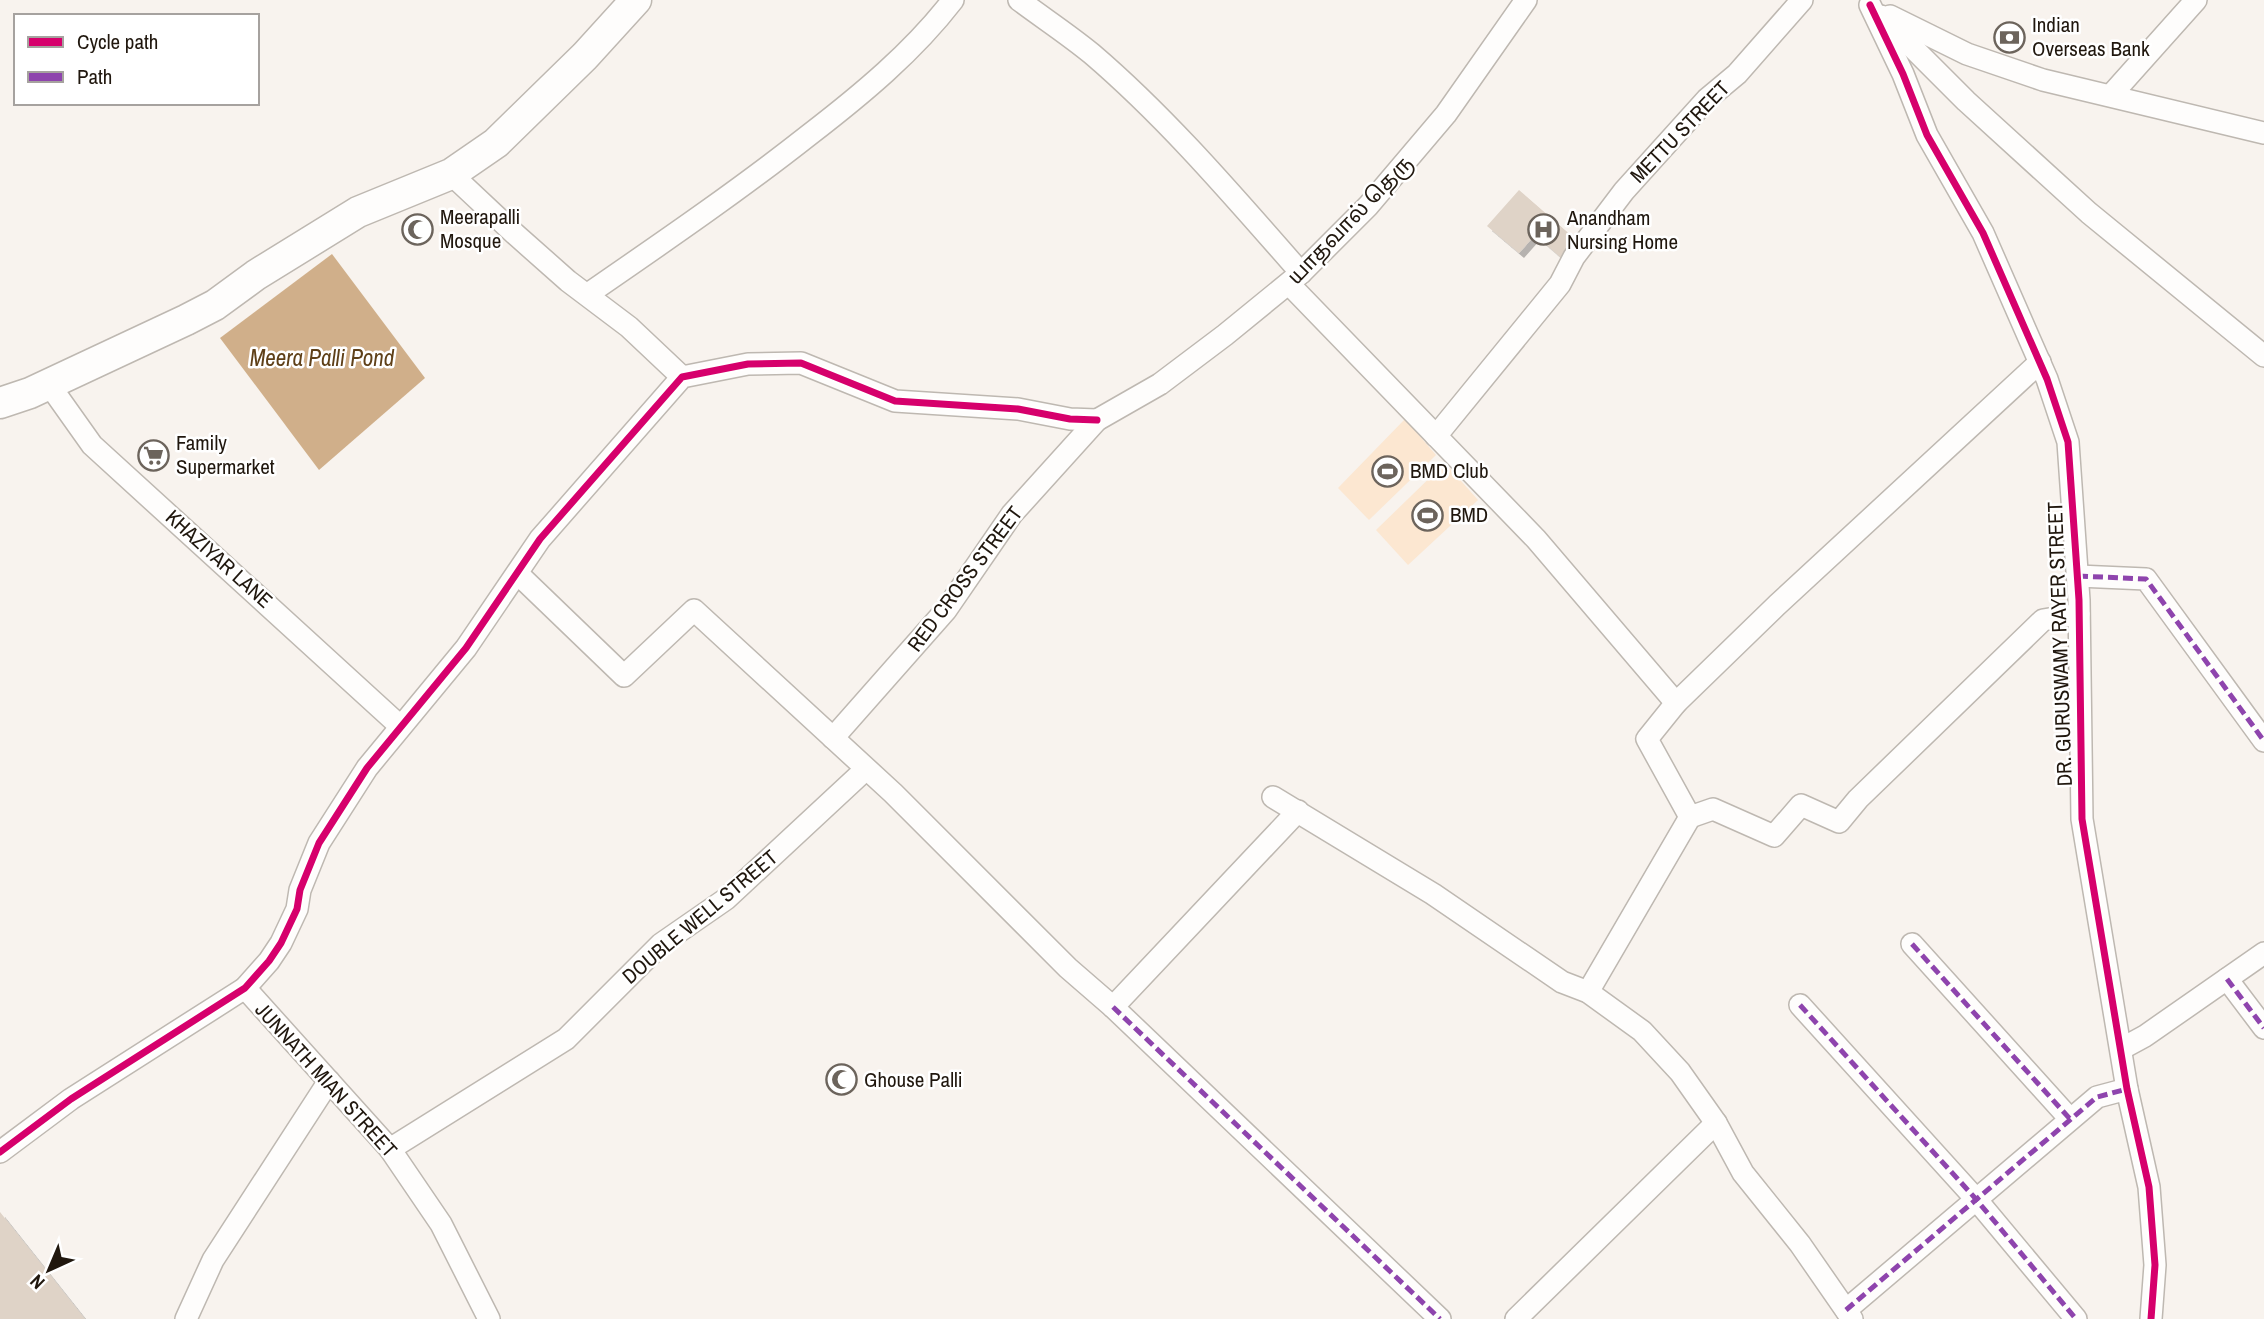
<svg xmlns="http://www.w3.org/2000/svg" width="2264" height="1319" viewBox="0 0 2264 1319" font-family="'Archivo Narrow','Noto Sans Tamil',sans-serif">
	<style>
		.green { fill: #fce7d1 }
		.water { fill: #d0af8a }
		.building { fill: #dfd3c7; filter: url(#shadow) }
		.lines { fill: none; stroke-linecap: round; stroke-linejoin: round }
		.street-casing { stroke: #beb8b1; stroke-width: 24 }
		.secondary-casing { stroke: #beb8b1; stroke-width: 33 }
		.street { stroke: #fefdfc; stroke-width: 21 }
		.secondary { stroke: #fefdfc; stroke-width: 30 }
		.quiet { stroke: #8e44ad; stroke-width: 5; stroke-dasharray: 10 5; stroke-linecap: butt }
		.cycleway-casing { stroke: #fff; stroke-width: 11 }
		.cycleway { stroke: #d6006c; stroke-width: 7 }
		.labels { text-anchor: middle; stroke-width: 5; stroke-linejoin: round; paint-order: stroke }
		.poi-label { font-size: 21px; fill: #20170e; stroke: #fff; text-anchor: start }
		.street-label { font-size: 21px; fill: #20170e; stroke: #fff }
		.water-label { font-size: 23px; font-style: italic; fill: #5f4018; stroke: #fff }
	</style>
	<defs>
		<filter id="shadow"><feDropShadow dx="5" dy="5" stdDeviation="0" flood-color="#0004"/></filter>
	</defs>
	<rect width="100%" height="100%" fill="#f8f3ee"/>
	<g class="green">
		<path d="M1405,419L1436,455L1369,520L1338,488Z"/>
		<path d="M1445,463L1478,500L1408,565L1376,530Z"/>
	</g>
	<path class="water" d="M332,254L425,378L319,470L220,338Z"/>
	<g class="building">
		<path d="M1519,190L1581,244L1566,262L1535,235L1519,253L1487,226Z"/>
		<path d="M0,1212L85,1319H0Z"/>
	</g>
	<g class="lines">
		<defs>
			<g id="street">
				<path d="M1019,0C1043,18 1069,35 1092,54C1168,119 1235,198 1301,273"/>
				<path d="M1870,5L1903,74L1927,135L1983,233L2047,379L2068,442L2079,600L2082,819L2127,1089L2149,1187L2155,1265L2151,1319"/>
				<path d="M1881,16L1966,101L2089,213L2264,356"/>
				<path d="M1890,16L1967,54L2043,80L2264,133"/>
				<path d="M2112,94L2196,0"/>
				<path d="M451,174L515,234L568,281L629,327L682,377"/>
				<path d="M1289,284L1536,539L1676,703"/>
				<path d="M588,294C662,243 738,191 809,135C861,95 913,52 953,0"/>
				<path d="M2040,362L1777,605L1676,703L1647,739L1690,817L1713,809L1774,836L1801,805L1839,822L1858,799L2043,620L2079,614"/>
				<path d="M48,383L92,445L400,726"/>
				<path d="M1436,436L1560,284L1574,257L1624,191L1707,99L1737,74L1802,0"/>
				<path d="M518,574L624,676L694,610L893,793L1068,968L1113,1007L1440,1319"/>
				<path d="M2078,576L2146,579L2264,741"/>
				<path d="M833,738L946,610L1012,514L1097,420L1160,384L1225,335L1301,273L1368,206L1446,114L1526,0"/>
				<path d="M1273,797L1433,894L1562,982L1588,992L1642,1031L1680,1072L1716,1123L1743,1173L1800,1244L1852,1319"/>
				<path d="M1912,944L2070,1119"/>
				<path d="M2227,979L2264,1028"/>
				<path d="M245,988L390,1149L441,1224L489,1319"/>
				<path d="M1588,992L1690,817"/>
				<path d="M1800,1005L1975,1198L2076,1319"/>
				<path d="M1113,1007L1298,811"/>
				<path d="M2121,1049L2145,1036L2264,953"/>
				<path d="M390,1149L566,1039L661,944L726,899L866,769"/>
				<path d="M0,1152L71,1099L245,988L269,961L281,943L297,909L300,890L319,843L367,768L466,648L540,539L682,377L748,364L801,363L895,401L1018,409L1070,419L1097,420"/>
				<path d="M1846,1310L2097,1097L2127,1089"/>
				<path d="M186,1319L213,1260L329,1081"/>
				<path d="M1516,1319L1716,1123"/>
			</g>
			<path id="secondary" d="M0,403L30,393L186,320L215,305L256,275L358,212L451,174L496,143L585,56L636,0"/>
		</defs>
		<use href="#street" class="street-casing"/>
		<use href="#secondary" class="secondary-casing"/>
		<use href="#street" class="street"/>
		<use href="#secondary" class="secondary"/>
		<g class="quiet">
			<path d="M2078,576L2146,579L2264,741"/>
			<path d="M1912,944L2070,1119"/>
			<path d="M2227,979L2264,1028"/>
			<path d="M1800,1005L1975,1198L2076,1319"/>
			<path d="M1113,1007L1440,1319"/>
			<path d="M1846,1310L2097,1097L2127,1089"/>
		</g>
		<defs>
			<g id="cycleway">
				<path d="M1870,5L1903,74L1927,135L1983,233L2047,379L2068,442L2079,600L2082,819L2127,1089L2149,1187L2155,1265L2151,1319"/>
				<path d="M0,1152L71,1099L245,988L269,961L281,943L297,909L300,890L319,843L367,768L466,648L540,539L682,377L748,364L801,363L895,401L1018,409L1070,419L1097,420"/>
			</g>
		</defs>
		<use href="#cycleway" class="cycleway-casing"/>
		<use href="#cycleway" class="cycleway"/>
	</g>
	<defs>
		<symbol id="bank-ring" viewBox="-11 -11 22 22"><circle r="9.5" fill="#fff" stroke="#6c645c" stroke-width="1.5"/><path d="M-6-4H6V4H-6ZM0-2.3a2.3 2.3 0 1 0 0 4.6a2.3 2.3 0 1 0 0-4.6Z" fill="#6c645c"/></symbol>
		<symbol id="mosque-ring" viewBox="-11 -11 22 22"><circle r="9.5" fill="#fff" stroke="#6c645c" stroke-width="1.5"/><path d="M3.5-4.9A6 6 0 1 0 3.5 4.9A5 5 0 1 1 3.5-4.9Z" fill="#6c645c"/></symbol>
		<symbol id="hospital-ring" viewBox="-11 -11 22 22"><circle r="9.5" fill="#fff" stroke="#6c645c" stroke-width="1.5"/><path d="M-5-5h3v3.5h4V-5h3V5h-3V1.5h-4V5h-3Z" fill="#6c645c"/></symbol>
		<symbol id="supermarket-ring" viewBox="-11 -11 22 22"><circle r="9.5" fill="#fff" stroke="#6c645c" stroke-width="1.5"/><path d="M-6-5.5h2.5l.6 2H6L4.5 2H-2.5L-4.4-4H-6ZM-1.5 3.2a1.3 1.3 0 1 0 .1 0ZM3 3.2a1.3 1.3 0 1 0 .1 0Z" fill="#6c645c"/></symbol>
		<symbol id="stadium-ring" viewBox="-11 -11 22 22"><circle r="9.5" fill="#fff" stroke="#6c645c" stroke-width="1.5"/><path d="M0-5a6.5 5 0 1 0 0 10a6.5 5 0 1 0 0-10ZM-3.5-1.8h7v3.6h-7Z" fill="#6c645c"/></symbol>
	</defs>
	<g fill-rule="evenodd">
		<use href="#bank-ring" x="1992" y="20" width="35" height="35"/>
		<use href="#mosque-ring" x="400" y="212" width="35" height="35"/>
		<use href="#hospital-ring" x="1526" y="212" width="35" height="35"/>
		<use href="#supermarket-ring" x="136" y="438" width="35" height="35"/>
		<use href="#stadium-ring" x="1370" y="454" width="35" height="35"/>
		<use href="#stadium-ring" x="1410" y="498" width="35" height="35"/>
		<use href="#mosque-ring" x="824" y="1062" width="35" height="35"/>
	</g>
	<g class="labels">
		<g class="poi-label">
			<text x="2032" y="32">Indian<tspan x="2032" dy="24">Overseas Bank</tspan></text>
			<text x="440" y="224">Meerapalli<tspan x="440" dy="24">Mosque</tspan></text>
			<text x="1567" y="225">Anandham<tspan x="1567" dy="24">Nursing Home</tspan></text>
			<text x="176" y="450">Family<tspan x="176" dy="24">Supermarket</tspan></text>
			<text x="1410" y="478">BMD Club</text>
			<text x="1450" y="522">BMD</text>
			<text x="864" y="1087">Ghouse Palli</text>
		</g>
		<g class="street-label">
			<text transform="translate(1680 132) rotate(-46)" y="7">METTU STREET</text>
			<text transform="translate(1350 220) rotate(-46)" y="7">யாதவால் தெரு</text>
			<text transform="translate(219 559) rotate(42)" y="7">KHAZIYAR LANE</text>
			<text transform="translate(965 579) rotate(-53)" y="7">RED CROSS STREET</text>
			<text transform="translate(2060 644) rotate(-92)" y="7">DR. GURUSWAMY RAYER STREET</text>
			<text transform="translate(700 917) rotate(-40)" y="7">DOUBLE WELL STREET</text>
			<text transform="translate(326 1080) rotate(48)" y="7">JUNNATH MIAN STREET</text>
		</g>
		<g class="water-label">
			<text x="322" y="366">Meera Palli Pond</text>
		</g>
	</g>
	<rect x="14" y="14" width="245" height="91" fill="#ffffff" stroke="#a6a29f" stroke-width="2"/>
	<rect x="28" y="37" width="35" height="10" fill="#d6006c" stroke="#a6a29f" stroke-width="2"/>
	<text x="77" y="49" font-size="21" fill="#20170e">Cycle path</text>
	<rect x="28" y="72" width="35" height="10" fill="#8e44ad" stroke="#a6a29f" stroke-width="2"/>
	<text x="77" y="84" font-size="21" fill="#20170e">Path</text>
	<g transform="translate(49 1270) rotate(224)" stroke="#ffffff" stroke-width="5" paint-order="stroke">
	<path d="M0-5L12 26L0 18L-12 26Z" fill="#20170e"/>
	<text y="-10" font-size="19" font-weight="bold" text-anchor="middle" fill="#20170e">N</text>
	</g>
</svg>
